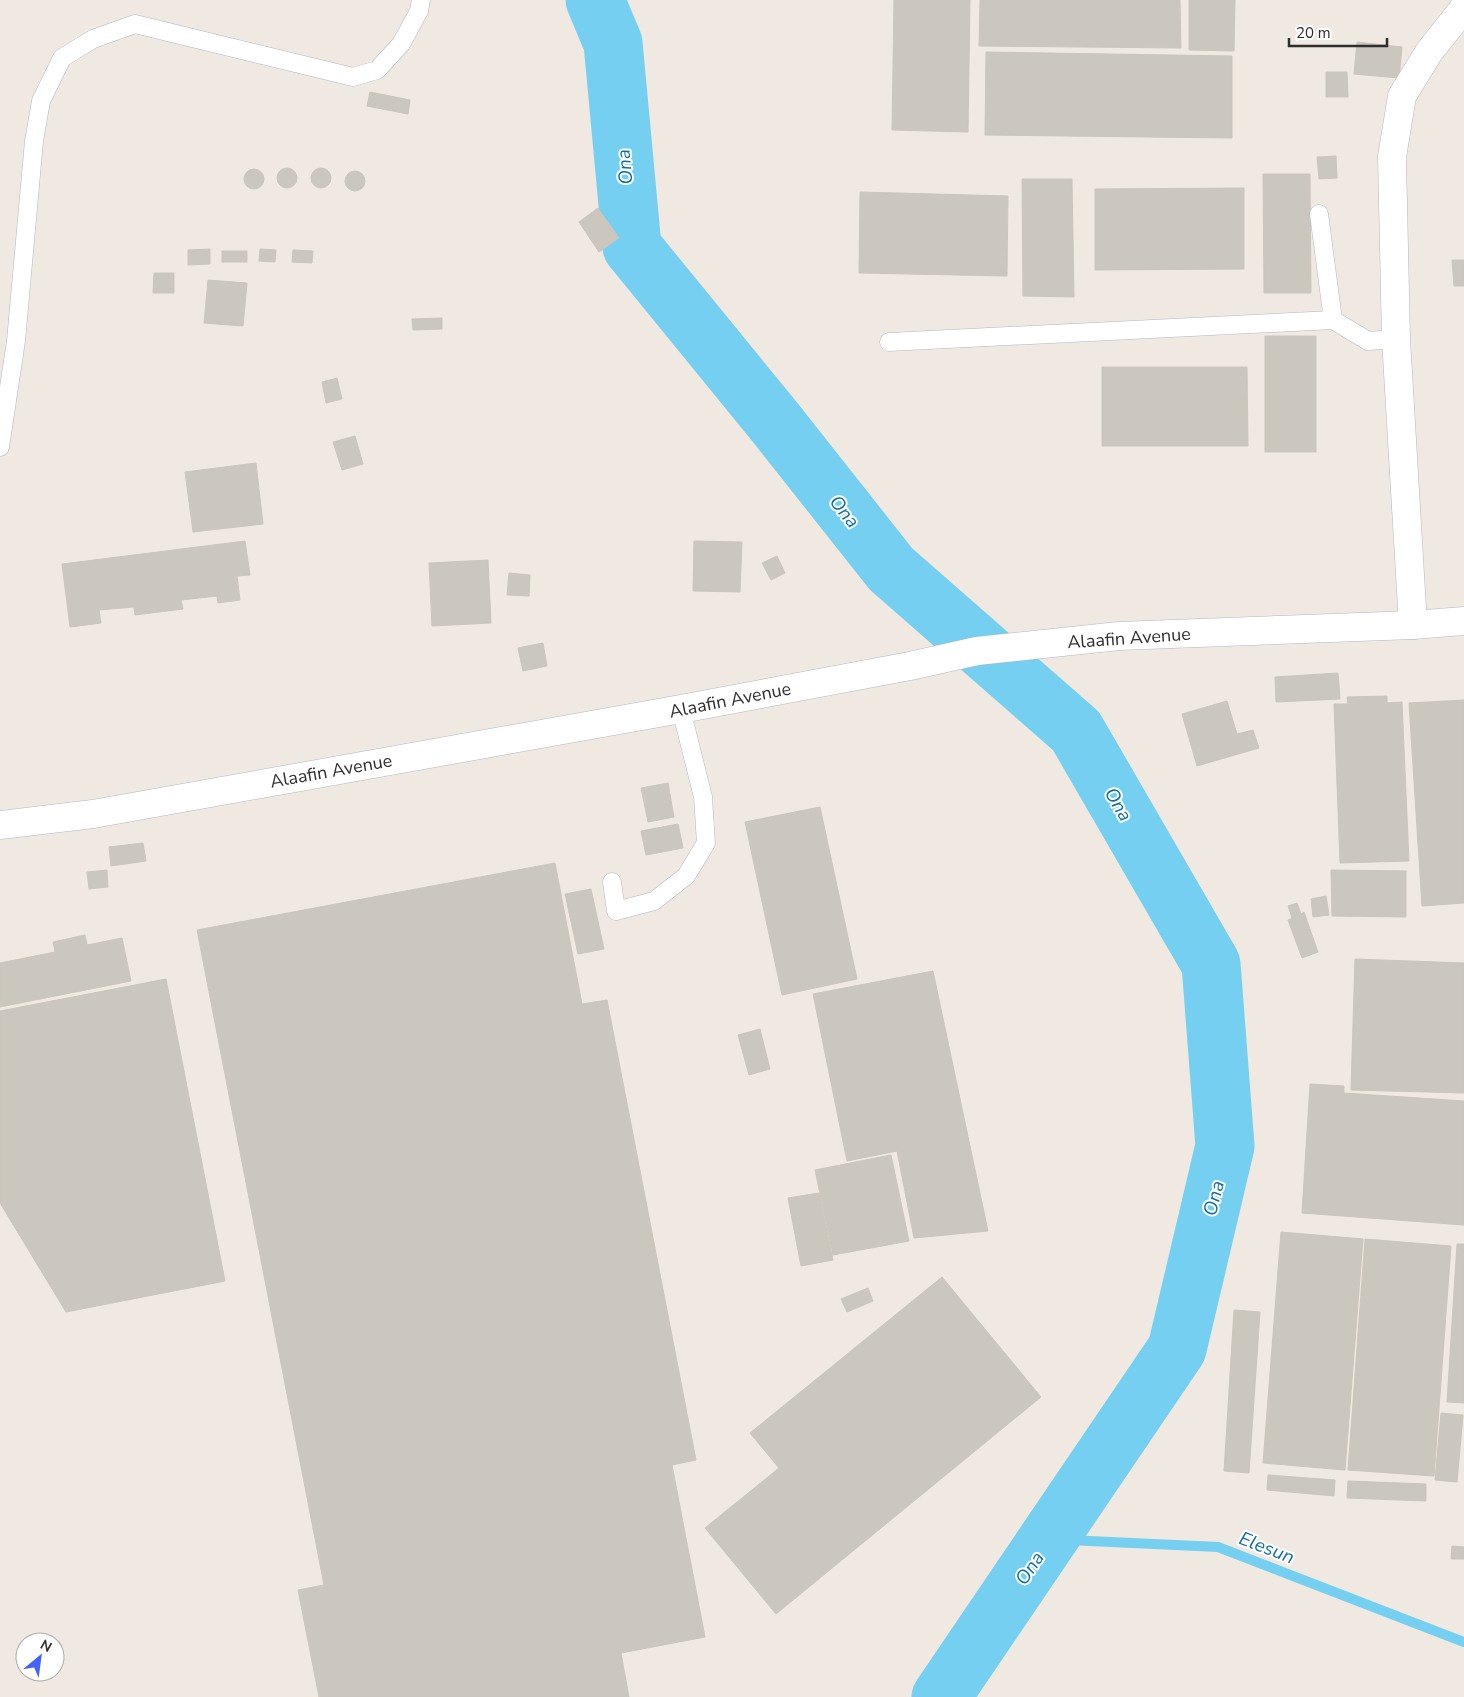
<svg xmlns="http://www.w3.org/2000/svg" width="1464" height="1697" viewBox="0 0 1464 1697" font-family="'Nunito Sans',sans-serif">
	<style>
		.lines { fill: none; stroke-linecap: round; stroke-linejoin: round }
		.stream { stroke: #75cff0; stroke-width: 10 }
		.river { stroke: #75cff0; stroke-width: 59 }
		.building { fill: #cbc7bf; stroke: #cbc5ba }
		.lane-casing { stroke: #b4b7c1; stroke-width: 19 }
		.street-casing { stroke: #b4b7c1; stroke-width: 29 }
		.lane { stroke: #fff; stroke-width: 18 }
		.street { stroke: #fff; stroke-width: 28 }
		.labels { text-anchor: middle; stroke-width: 4; stroke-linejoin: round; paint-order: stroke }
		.street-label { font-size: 18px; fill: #2e2e2e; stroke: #fff }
		.water-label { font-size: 19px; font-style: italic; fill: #0d6fa3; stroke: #fff }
	</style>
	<rect width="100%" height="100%" fill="#efe9e1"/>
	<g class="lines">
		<path class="stream" d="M1047,1539L1218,1547L1464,1642"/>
		<path class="river" d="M595,0L613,43L632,247L774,421L891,569L1076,731L1211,964L1225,1146L1177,1349L941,1697"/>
	</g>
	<g class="building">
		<path d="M894,0H970L968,132L892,130Z"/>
		<path d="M980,0H1180L1181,48L979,46Z"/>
		<path d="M1189,0H1235L1234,51L1189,50Z"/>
		<path d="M1357,42L1402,47L1399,78L1354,74Z"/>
		<path d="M986,52L1232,56V138L985,135Z"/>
		<path d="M1326,72H1347L1348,97H1326Z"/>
		<path d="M370,92L410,100L408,114L367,106Z"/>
		<path d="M1336,156L1337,178L1319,179L1317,157Z"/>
		<circle cx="321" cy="178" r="10"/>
		<circle cx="287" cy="178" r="10"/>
		<circle cx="254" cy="179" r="10"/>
		<circle cx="355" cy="181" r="10"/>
		<path d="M1263,174H1310L1311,293H1264Z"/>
		<path d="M1022,179H1072L1074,297L1023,296Z"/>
		<path d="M1244,188V269L1095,270V189Z"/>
		<path d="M860,192L1008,196L1007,276L859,273Z"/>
		<path d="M598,208L619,238L599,252L579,222Z"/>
		<path d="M210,249V264L188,265V250Z"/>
		<path d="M260,249L276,250L275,262L259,261Z"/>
		<path d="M293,250L313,251L312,263L292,262Z"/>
		<rect x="222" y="251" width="25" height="11"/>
		<path d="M1452,260H1464V286H1454Z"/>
		<path d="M154,273H174V293H153Z"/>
		<path d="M208,280L247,283L243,326L204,323Z"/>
		<path d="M442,318V329L413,330L412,319Z"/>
		<rect x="1265" y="336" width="51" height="116"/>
		<path d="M1102,367H1247L1248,446H1102Z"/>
		<path d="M337,378L342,399L326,403L322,382Z"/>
		<path d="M355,436L363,464L342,470L333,442Z"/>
		<path d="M256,463L263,524L193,532L185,472Z"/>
		<path d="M245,541L250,575L237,576L240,600L218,603L217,596L181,600L183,609L135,615L134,607L99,610L101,623L70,627L62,564Z"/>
		<path d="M694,541L742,542L740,592L693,591Z"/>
		<path d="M777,556L785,573L771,580L762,563Z"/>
		<path d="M488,560L491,623L432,626L429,563Z"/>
		<path d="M509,573L530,575L529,596L507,595Z"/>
		<path d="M543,643L547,666L523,671L518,648Z"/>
		<path d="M1338,673L1340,699L1276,702L1275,677Z"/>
		<path d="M1387,696V703L1402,702L1409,861L1340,863L1334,704H1348L1347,697Z"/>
		<path d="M1464,700V903L1422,906L1409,703Z"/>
		<path d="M1227,701L1237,734L1253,730L1259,748L1197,766L1182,714Z"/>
		<path d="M668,783L674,817L648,822L641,788Z"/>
		<path d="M820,807L857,979L782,995L745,822Z"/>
		<path d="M678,824L683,848L646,855L641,831Z"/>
		<path d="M143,843L146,861L111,866L109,847Z"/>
		<path d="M555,863L582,1004L607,1000L696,1460L672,1465L705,1637L621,1653L629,1697H319L298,1590L324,1585L197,930Z"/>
		<path d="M107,870L108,887L89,889L87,872Z"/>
		<path d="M1331,870L1406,871V917L1332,916Z"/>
		<path d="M591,889L604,949L578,954L565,894Z"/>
		<path d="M1326,896L1329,915L1313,917L1311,899Z"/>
		<path d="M1297,903L1301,914L1304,912L1318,952L1302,958L1288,920L1292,918L1288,906Z"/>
		<path d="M85,935L87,945L122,938L131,981L0,1007V963L55,952L53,942Z"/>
		<path d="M1355,959L1464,963V1093L1351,1090Z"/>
		<path d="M933,971L988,1231L914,1238L897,1151L847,1161L813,994Z"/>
		<path d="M166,979L225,1281L66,1312L0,1203V1011Z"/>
		<path d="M760,1029L770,1069L749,1075L738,1035Z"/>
		<path d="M1310,1084L1344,1086V1093L1464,1101V1225L1302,1213Z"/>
		<path d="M891,1155L909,1241L833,1255L815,1170Z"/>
		<path d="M819,1193L833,1260L801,1266L788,1198Z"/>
		<path d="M1281,1232L1363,1239L1345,1470L1263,1463Z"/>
		<path d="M1365,1239L1451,1246L1434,1476L1348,1470Z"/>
		<path d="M1457,1244H1464V1403L1447,1402Z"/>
		<path d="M942,1277L1041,1397L776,1614L705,1528L779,1468L750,1433Z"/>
		<path d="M868,1288L873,1301L847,1312L841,1299Z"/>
		<path d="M1234,1310L1260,1312L1249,1473L1224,1471Z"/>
		<path d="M1441,1413L1463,1415L1457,1482L1435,1480Z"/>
		<path d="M1268,1475L1335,1480L1334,1496L1267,1490Z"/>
		<path d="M1348,1481L1426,1484V1501L1347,1498Z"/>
		<path d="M1452,1546L1464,1547V1559H1451Z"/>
	</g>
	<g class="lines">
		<defs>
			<g id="lane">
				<path d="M1319,214L1333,320"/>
				<path d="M889,342L1333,320L1368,341L1396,339"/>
				<path d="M0,447L16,341L34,141L41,101L62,58L93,39L135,24L353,77L377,70L401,44L419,11L421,0"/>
				<path d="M612,882L616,911L654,901L686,876L706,843L703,797L681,709"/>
			</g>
			<g id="street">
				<path d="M1413,625L1396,339L1392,157L1402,96L1429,52L1464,8"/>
				<path d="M0,825L93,814L681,709L910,666L977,651L1119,636L1413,625L1464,621"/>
			</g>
		</defs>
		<use href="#lane" class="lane-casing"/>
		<use href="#street" class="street-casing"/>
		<use href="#lane" class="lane"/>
		<use href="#street" class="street"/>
	</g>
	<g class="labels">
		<g class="street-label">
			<text transform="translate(1129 638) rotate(-4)" y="6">Alaafin Avenue</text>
			<text transform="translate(730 700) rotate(-11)" y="6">Alaafin Avenue</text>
			<text transform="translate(331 771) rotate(-10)" y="6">Alaafin Avenue</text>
		</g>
		<g class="water-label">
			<text transform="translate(624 167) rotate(-95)" y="7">Ona</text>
			<text transform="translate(845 511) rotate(51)" y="7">Ona</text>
			<text transform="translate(1119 804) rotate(60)" y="7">Ona</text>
			<text transform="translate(1213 1198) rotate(-76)" y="7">Ona</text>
			<text transform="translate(1267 1547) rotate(21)" y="7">Elesun</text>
			<text transform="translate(1029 1568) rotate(-56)" y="7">Ona</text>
		</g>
	</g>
	<g transform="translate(40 1657) rotate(29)"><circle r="24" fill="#ffffff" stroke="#ababab"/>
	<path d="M0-4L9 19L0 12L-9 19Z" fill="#4264fb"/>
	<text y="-8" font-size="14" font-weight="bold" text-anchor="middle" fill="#2e2e2e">N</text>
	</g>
	<path d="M1289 38v8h98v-8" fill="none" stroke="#2e2e2e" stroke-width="2.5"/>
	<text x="1296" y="38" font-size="15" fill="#2e2e2e" stroke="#ffffff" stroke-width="4" paint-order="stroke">20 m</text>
</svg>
